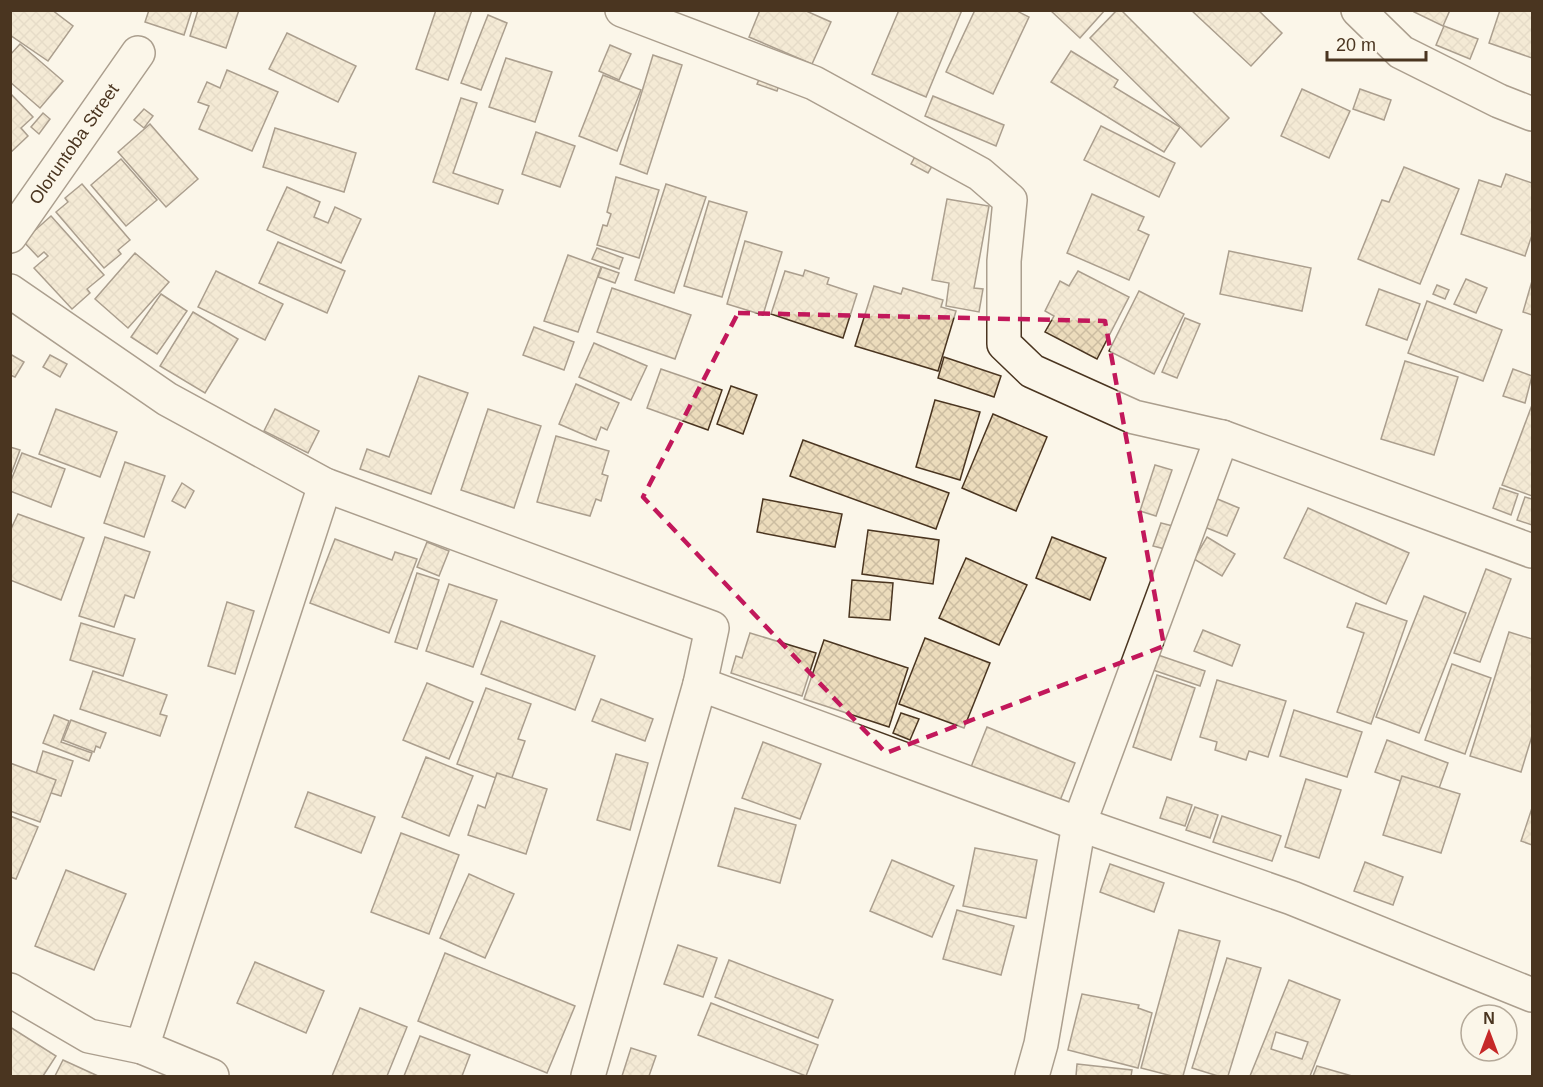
<svg xmlns="http://www.w3.org/2000/svg" width="1543" height="1087" viewBox="0 0 1543 1087" font-family="Helvetica,sans-serif">
	<style>
		.building { fill: url(#building-cross-hatch); stroke: #4a3520; stroke-width: 1.5; fill-rule: evenodd }
		.lines { fill: none; stroke-linecap: round; stroke-linejoin: round }
		.minor-casing { stroke: #4a3520; stroke-width: 36 }
		.minor { stroke: #fbf6e9; stroke-width: 33 }
		.marked { fill: none; stroke: #c2185b; stroke-width: 4.5; stroke-dasharray: 12 8; stroke-linejoin: round }
		.labels { text-anchor: middle; stroke-width: 4.5; stroke-linejoin: round; paint-order: stroke }
		.street-label { font-size: 18px; fill: #4a3520; stroke: #fbf6e9 }
	</style>
	<defs>
		<pattern id="building-cross-hatch" width="8" height="8" patternUnits="userSpaceOnUse" patternTransform="scale(1.5)"><rect width="8" height="8" fill="#ecdcbc"/><path d="M0 0l8 8M0 8l8-8" fill="none" stroke="#ccbda1"/></pattern>
	</defs>
	<rect width="100%" height="100%" fill="#fbf6e9"/>
	<g class="building">
		<path d="M10,10H52L73,26L48,61L10,35Z"/>
		<path d="M149,10H192L184,35L145,22Z"/>
		<path d="M198,10H239L226,48L190,36Z"/>
		<path d="M436,10H472L448,80L416,69Z"/>
		<path d="M760,10H804L831,22L812,64L749,37Z"/>
		<path d="M899,10H962L926,97L872,74Z"/>
		<path d="M975,10H1015L1029,17L993,94L946,72Z"/>
		<path d="M1050,10H1105L1080,38Z"/>
		<path d="M1117,10H1121L1229,118L1201,147L1090,38Z"/>
		<path d="M1191,10H1258L1282,33L1251,66Z"/>
		<path d="M1415,10H1450L1443,26L1414,12Z"/>
		<path d="M1500,10H1532V58L1489,43Z"/>
		<path d="M488,15L507,23L481,90L461,83Z"/>
		<path d="M1444,26L1478,39L1470,59L1436,45Z"/>
		<path d="M287,33L356,66L338,102L269,69Z"/>
		<path d="M20,44L63,81L40,108L10,82V55Z"/>
		<path d="M610,45L631,54L619,80L599,71Z"/>
		<path d="M1071,51L1118,80L1114,87L1180,127L1164,152L1051,82Z"/>
		<path d="M653,55L682,65L647,174L620,164Z"/>
		<path d="M506,58L552,72L535,122L489,107Z"/>
		<path d="M227,70L278,92L252,151L199,129L209,106L198,102L207,82L220,88Z"/>
		<path d="M603,75L641,90L617,151L579,136Z"/>
		<path d="M761,75L780,82L777,91L757,84Z"/>
		<path d="M1302,89L1350,111L1329,158L1281,136Z"/>
		<path d="M1360,89L1391,100L1384,120L1353,109Z"/>
		<path d="M10,93L33,117L21,128L28,136L10,153Z"/>
		<path d="M933,96L1004,125L996,146L925,116Z"/>
		<path d="M461,98L477,103L453,173L503,190L498,204L433,182Z"/>
		<path d="M144,109L153,116L144,128L134,120Z"/>
		<path d="M43,113L50,119L39,134L31,127Z"/>
		<path d="M150,124L198,179L166,207L118,152Z"/>
		<path d="M1101,126L1175,163L1159,197L1084,160Z"/>
		<path d="M275,128L356,153L344,192L263,167Z"/>
		<path d="M536,132L575,146L560,187L522,174Z"/>
		<path d="M917,153L935,161L928,173L911,164Z"/>
		<path d="M121,159L157,200L126,226L91,185Z"/>
		<path d="M1404,167L1459,189L1420,284L1358,259L1382,200L1389,202Z"/>
		<path d="M1506,174L1532,183V235L1525,256L1461,234L1479,180L1501,187Z"/>
		<path d="M616,177L659,190L639,258L597,245L603,225L607,226L611,214L607,212Z"/>
		<path d="M82,184L130,240L118,250L121,254L104,268L56,212L68,202L65,198Z"/>
		<path d="M666,184L706,197L674,293L635,280Z"/>
		<path d="M287,187L320,202L314,217L328,223L335,207L361,219L341,263L267,230Z"/>
		<path d="M1092,194L1144,217L1138,230L1149,235L1129,280L1067,253Z"/>
		<path d="M947,199L989,206L974,288L983,289L979,312L946,306L949,283L932,280Z"/>
		<path d="M709,201L747,212L722,297L684,286Z"/>
		<path d="M51,216L104,275L87,289L90,293L72,309L34,268L48,256L44,252L38,257L23,241Z"/>
		<path d="M745,241L782,252L763,315L727,304Z"/>
		<path d="M278,242L345,271L327,313L259,283Z"/>
		<path d="M597,248L623,258L619,269L592,259Z"/>
		<path d="M1229,251L1311,268L1302,311L1220,294Z"/>
		<path d="M135,253L169,282L128,328L95,299Z"/>
		<path d="M568,255L601,267L578,332L544,321Z"/>
		<path d="M602,267L619,273L615,283L598,277Z"/>
		<path d="M805,270L829,278L827,284L857,294L843,338L771,314L785,271L803,276Z"/>
		<path d="M216,271L283,304L265,340L198,307Z"/>
		<path d="M1078,271L1129,297L1097,359L1045,332L1054,316L1045,311L1060,281L1069,286Z"/>
		<path d="M1466,279L1487,288L1476,313L1454,304Z"/>
		<path d="M1532,281V315L1523,312Z"/>
		<path d="M1437,285L1449,290L1445,299L1433,294Z"/>
		<path d="M874,286L901,294L903,288L943,300L941,307L956,311L938,371L855,346Z"/>
		<path d="M612,288L691,315L675,359L597,332Z"/>
		<path d="M1379,289L1420,304L1407,340L1366,325Z"/>
		<path d="M1139,291L1184,314L1154,374L1109,351Z"/>
		<path d="M161,294L187,311L157,354L131,337Z"/>
		<path d="M1427,301L1502,330L1483,381L1408,353Z"/>
		<path d="M193,312L238,339L205,393L160,366Z"/>
		<path d="M1185,318L1200,324L1177,378L1162,372Z"/>
		<path d="M534,327L574,342L564,370L523,355Z"/>
		<path d="M594,343L647,366L631,400L579,377Z"/>
		<path d="M10,354L24,362L15,377L10,375Z"/>
		<path d="M50,355L67,364L60,377L43,367Z"/>
		<path d="M944,357L1001,376L994,397L938,378Z"/>
		<path d="M1405,361L1458,377L1434,455L1381,439Z"/>
		<path d="M661,369L722,390L708,430L647,408Z"/>
		<path d="M1513,369L1532,376L1525,403L1503,396Z"/>
		<path d="M419,376L468,393L431,494L360,469L367,449L389,457Z"/>
		<path d="M576,384L619,403L607,430L601,427L596,440L559,424Z"/>
		<path d="M731,386L757,395L743,434L717,424Z"/>
		<path d="M935,400L980,412L960,480L916,467Z"/>
		<path d="M1532,405V496L1502,485Z"/>
		<path d="M56,409L117,432L100,477L39,454Z"/>
		<path d="M275,409L319,431L308,453L264,431Z"/>
		<path d="M488,409L541,426L514,508L461,490Z"/>
		<path d="M993,414L1047,437L1016,511L962,488Z"/>
		<path d="M556,436L609,451L602,474L608,476L601,501L596,499L590,516L537,502Z"/>
		<path d="M803,440L949,493L936,529L790,476Z"/>
		<path d="M10,447L20,450L10,477Z"/>
		<path d="M22,453L65,469L51,507L10,491V483Z"/>
		<path d="M125,462L165,476L144,537L104,523Z"/>
		<path d="M1155,465L1172,470L1156,516L1140,511Z"/>
		<path d="M182,483L194,491L185,508L172,501Z"/>
		<path d="M1500,488L1518,494L1511,515L1493,508Z"/>
		<path d="M1525,497L1532,499V525L1517,520Z"/>
		<path d="M1215,498L1239,508L1227,536L1202,526Z"/>
		<path d="M763,499L842,514L835,547L757,532Z"/>
		<path d="M1308,508L1409,553L1386,604L1284,558Z"/>
		<path d="M18,514L84,538L61,600L10,580V531Z"/>
		<path d="M1161,523L1173,526L1165,549L1153,546Z"/>
		<path d="M868,530L939,540L933,584L862,574Z"/>
		<path d="M105,537L150,552L134,598L125,595L114,627L79,616Z"/>
		<path d="M1052,537L1106,558L1090,600L1036,578Z"/>
		<path d="M1207,537L1235,554L1222,576L1194,559Z"/>
		<path d="M335,539L392,560L395,552L417,559L389,633L310,603Z"/>
		<path d="M427,542L449,551L439,576L417,567Z"/>
		<path d="M966,558L1027,585L999,645L939,618Z"/>
		<path d="M1486,569L1511,579L1480,662L1454,653Z"/>
		<path d="M417,573L439,580L417,649L395,642Z"/>
		<path d="M852,580L893,583L890,620L849,617Z"/>
		<path d="M449,584L497,600L473,667L426,651Z"/>
		<path d="M1424,596L1466,613L1419,733L1376,717Z"/>
		<path d="M227,602L254,611L235,674L208,666Z"/>
		<path d="M1356,603L1407,621L1371,724L1337,712L1364,633L1347,627Z"/>
		<path d="M501,621L595,656L575,710L481,674Z"/>
		<path d="M81,623L135,639L123,676L70,660Z"/>
		<path d="M1203,630L1240,645L1232,666L1194,651Z"/>
		<path d="M1509,632L1532,639V736L1521,772L1470,756Z"/>
		<path d="M750,633L816,653L802,696L731,673L736,656L742,658Z"/>
		<path d="M925,638L990,663L964,728L899,704Z"/>
		<path d="M824,640L908,668L889,727L804,699Z"/>
		<path d="M1158,655L1205,671L1200,686L1153,670Z"/>
		<path d="M1452,664L1491,678L1465,754L1425,740Z"/>
		<path d="M93,671L167,695L160,714L167,716L160,736L80,709Z"/>
		<path d="M1157,675L1195,688L1171,760L1133,747Z"/>
		<path d="M1217,680L1286,701L1268,757L1249,751L1246,760L1215,750L1217,742L1200,737Z"/>
		<path d="M427,683L473,702L449,759L403,740Z"/>
		<path d="M486,688L531,704L518,739L525,741L510,783L457,764Z"/>
		<path d="M601,699L653,719L645,741L592,721Z"/>
		<path d="M1294,710L1362,732L1347,777L1280,756Z"/>
		<path d="M901,713L919,719L910,740L893,733Z"/>
		<path d="M54,715L69,721L61,742L92,753L89,761L43,743Z"/>
		<path d="M71,720L106,733L100,748L96,746L94,752L63,740Z"/>
		<path d="M987,727L1075,763L1059,803L971,767Z"/>
		<path d="M1387,740L1448,763L1437,794L1375,772Z"/>
		<path d="M763,742L821,764L800,819L742,798Z"/>
		<path d="M43,751L73,761L61,796L32,787Z"/>
		<path d="M616,754L648,763L630,830L597,820Z"/>
		<path d="M426,757L473,776L449,836L402,817Z"/>
		<path d="M10,763L56,780L40,822L10,811Z"/>
		<path d="M497,773L547,789L526,854L468,835L478,805L485,808Z"/>
		<path d="M1402,776L1460,794L1441,853L1383,835Z"/>
		<path d="M1306,779L1341,790L1319,858L1285,847Z"/>
		<path d="M308,792L375,817L361,853L295,827Z"/>
		<path d="M1167,797L1192,805L1185,826L1160,818Z"/>
		<path d="M1195,807L1218,815L1210,838L1186,830Z"/>
		<path d="M735,808L796,825L780,883L718,866Z"/>
		<path d="M1532,808V845L1521,841Z"/>
		<path d="M10,816L38,827L16,879L10,877Z"/>
		<path d="M1222,816L1281,836L1272,861L1213,842Z"/>
		<path d="M401,833L459,855L429,934L371,912Z"/>
		<path d="M975,848L1037,860L1026,918L963,906Z"/>
		<path d="M892,860L954,886L932,937L870,911Z"/>
		<path d="M1365,862L1403,877L1393,905L1354,891Z"/>
		<path d="M1110,864L1164,883L1154,912L1100,892Z"/>
		<path d="M66,870L126,894L94,970L35,946Z"/>
		<path d="M469,874L514,894L485,958L440,938Z"/>
		<path d="M957,910L1014,926L1001,975L943,959Z"/>
		<path d="M1179,930L1220,941L1183,1076H1172L1141,1068Z"/>
		<path d="M678,945L717,958L703,997L664,984Z"/>
		<path d="M445,953L575,1006L547,1073L418,1021Z"/>
		<path d="M1227,958L1261,968L1228,1076H1218L1192,1068Z"/>
		<path d="M729,960L833,1000L818,1038L715,997Z"/>
		<path d="M255,962L324,991L306,1033L237,1003Z"/>
		<path d="M1289,980L1340,1000L1310,1076H1250ZM1276,1032L1308,1042L1302,1059L1271,1049Z"/>
		<path d="M1082,994L1139,1005L1138,1008L1152,1013L1138,1068L1068,1050Z"/>
		<path d="M711,1003L818,1045L806,1076L698,1035Z"/>
		<path d="M360,1008L407,1027L387,1076H332Z"/>
		<path d="M10,1027L56,1056L43,1076H10Z"/>
		<path d="M420,1036L470,1055L462,1076H404Z"/>
		<path d="M631,1048L656,1056L649,1076H622Z"/>
		<path d="M63,1060L98,1076H55Z"/>
		<path d="M1077,1064L1132,1070L1131,1076H1076Z"/>
		<path d="M1317,1066L1352,1076H1313Z"/>
	</g>
	<g class="lines">
		<defs>
			<g id="minor">
				<path d="M622,10L814,83L980,174L1010,200L1004,261V344L1032,371L1134,417L1222,437"/>
				<path d="M1358,10L1401,52L1499,101L1532,114"/>
				<path d="M10,236L138,53"/>
				<path d="M10,291L167,399L325,485L712,628L700,684L1079,824L1292,898L1532,995"/>
				<path d="M10,990L89,1036L142,1047L212,1076"/>
				<path d="M142,1047L325,485"/>
				<path d="M588,1076L700,684"/>
				<path d="M1032,1076L1041,1044L1079,824L1222,437L1532,551"/>
			</g>
		</defs>
		<use href="#minor" class="minor-casing"/>
		<use href="#minor" class="minor"/>
	</g>
	<path d="M0 0H1543V1087H0ZM738,313L1105,321L1164,646L886,753L643,497Z" fill="#fbf6e9" fill-opacity=".55" fill-rule="evenodd"/>
	<path class="marked" d="M738,313L1105,321L1164,646L886,753L643,497Z"/>
	<g class="labels">
		<g class="street-label">
			<text transform="translate(74 144) rotate(-55)" y="6">Oloruntoba Street</text>
		</g>
	</g>
	<rect width="1543" height="1087" fill="none" stroke="#4a3520" stroke-width="24"/>
	<g transform="translate(1489 1033)"><circle r="28" fill="#fbf6e9" stroke="#b4a999" stroke-width="1.5"/>
	<path d="M0-4.5L10 22L0 15L-10 22Z" fill="#c62828"/>
	<text y="-9" font-size="16" font-weight="bold" text-anchor="middle" fill="#4a3520">N</text>
	</g>
	<path d="M1327 51v9h99v-9" fill="none" stroke="#4a3520" stroke-width="3"/>
	<text x="1336" y="51" font-size="18" fill="#4a3520" stroke="#fbf6e9" stroke-width="4.5" paint-order="stroke">20 m</text>
</svg>
